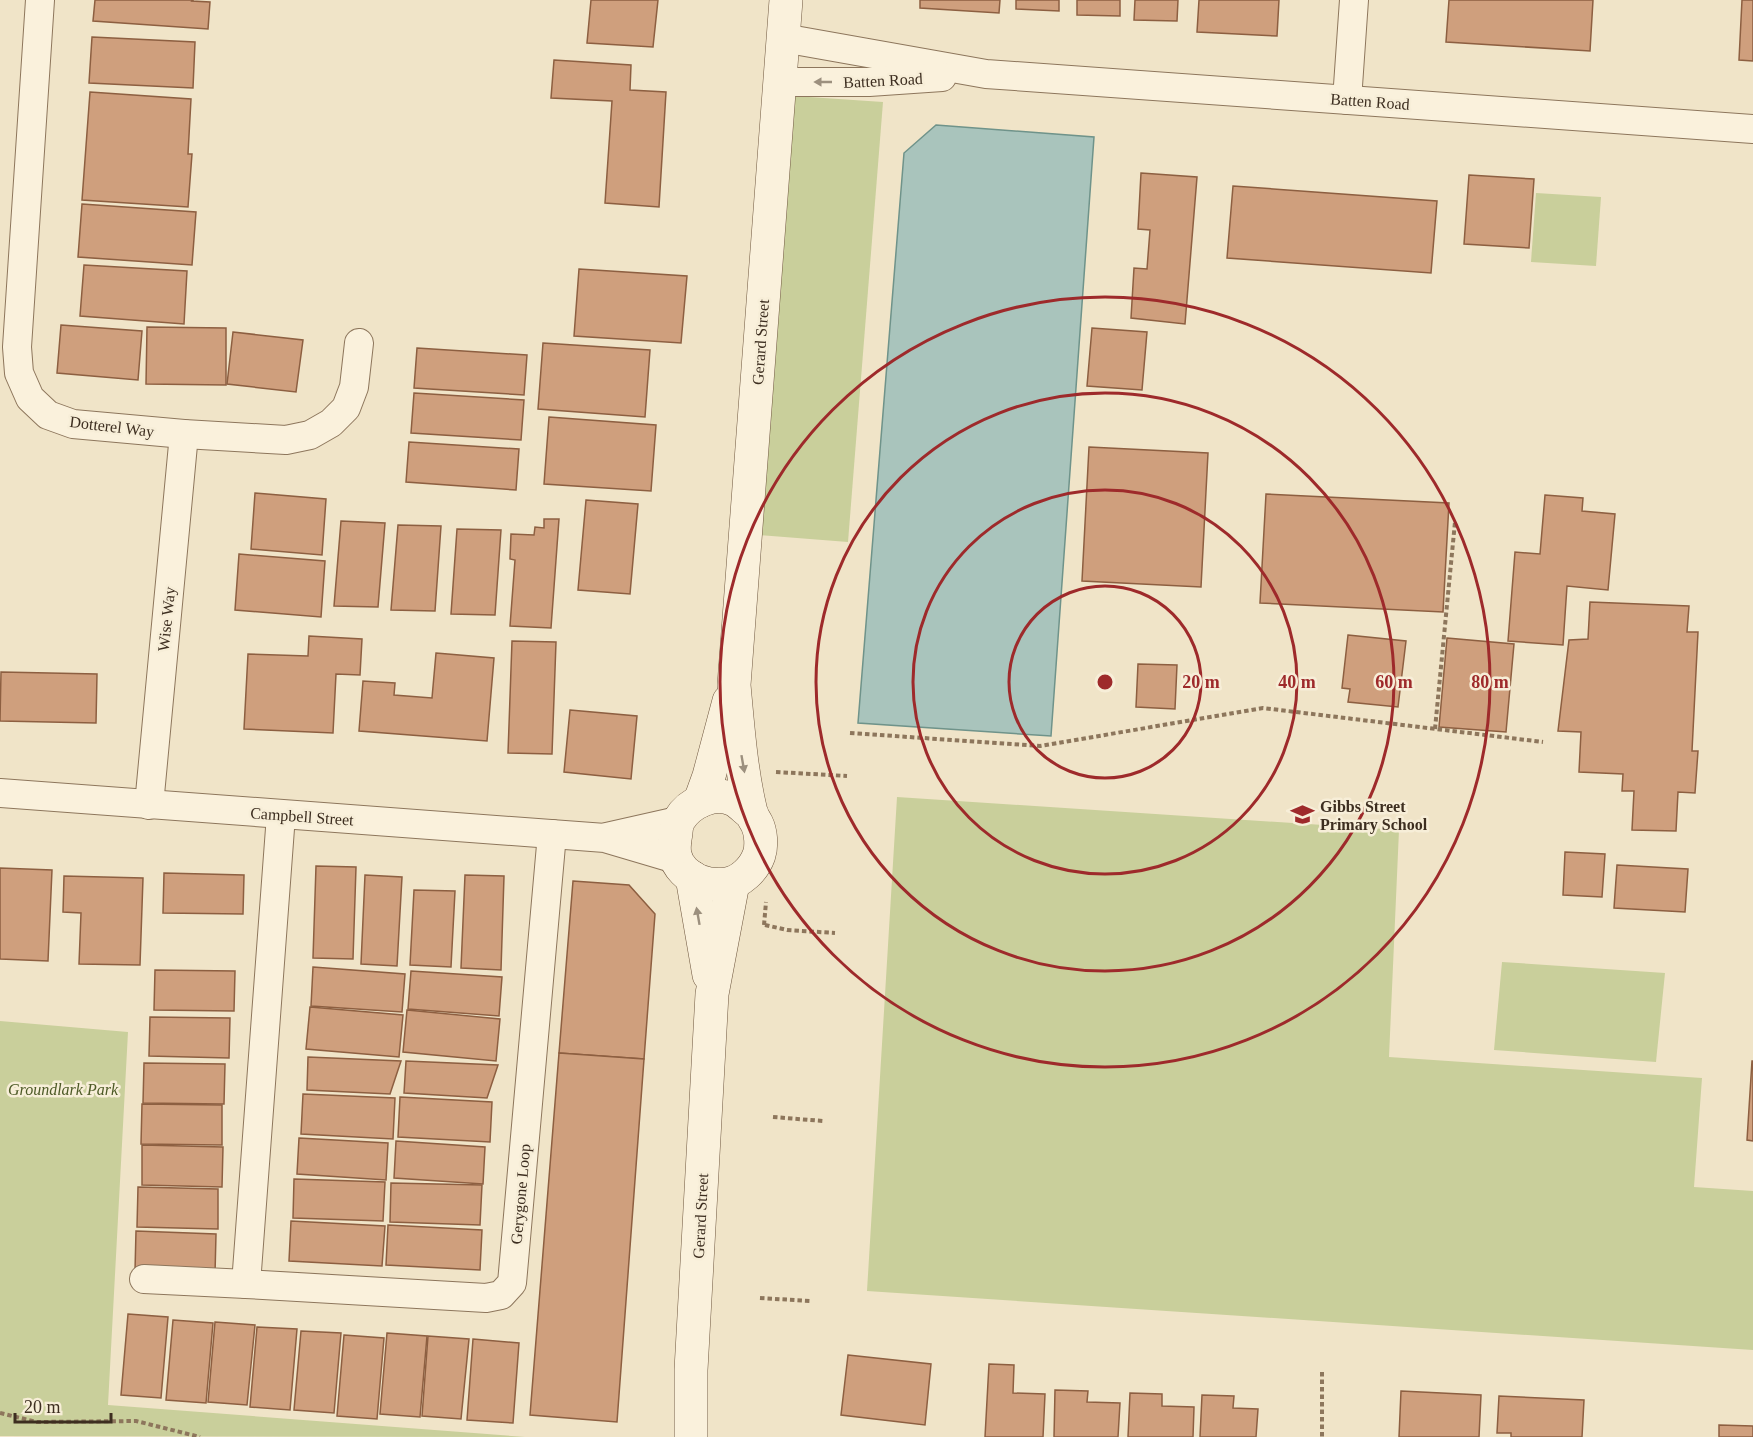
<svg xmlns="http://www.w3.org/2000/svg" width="1753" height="1437" viewBox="0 0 1753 1437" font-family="'Times New Roman',serif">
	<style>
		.green { fill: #c9cf9b }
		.water { fill: #a9c4bc; stroke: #6f938a; stroke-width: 1.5 }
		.building { fill: #cf9f7d; stroke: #8d5f41; stroke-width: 1.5 }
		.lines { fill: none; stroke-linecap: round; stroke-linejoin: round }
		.street-casing { stroke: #8d765c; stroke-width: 30 }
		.secondary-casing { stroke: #6f573f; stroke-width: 34 }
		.path { stroke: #8d765c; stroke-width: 4; stroke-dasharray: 4.5 3; stroke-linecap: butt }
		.street { stroke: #faf1dc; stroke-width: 28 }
		.secondary { stroke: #faf1dc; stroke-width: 33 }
		.oneway { fill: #9c907e }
		.ring { fill: none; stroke: #9e2a2b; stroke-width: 3 }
		.labels { text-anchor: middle; stroke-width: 5; stroke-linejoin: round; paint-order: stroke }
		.street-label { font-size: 16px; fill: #3d2e20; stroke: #f7eed8 }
		.poi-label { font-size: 16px; font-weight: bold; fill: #3d2e20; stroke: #f7eed8; text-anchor: start }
		.park-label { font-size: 16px; font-style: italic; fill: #4d5a26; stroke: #f7eed8 }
		.centre { fill: #9e2a2b; stroke: #f7eed8; stroke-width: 3 }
		.ring-label { font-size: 18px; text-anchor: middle; font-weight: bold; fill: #9e2a2b; stroke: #f7eed8; stroke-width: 5; stroke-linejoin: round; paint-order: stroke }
	</style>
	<rect width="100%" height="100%" fill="#f0e4c8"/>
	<g class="green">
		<path d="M794,96L883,102L848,542L759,535Z"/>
		<path d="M1536,193L1601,197L1596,266L1531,262Z"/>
		<path d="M897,797L1399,830L1389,1057L1702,1078L1694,1187L1753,1191V1350L867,1291Z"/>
		<path d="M1502,962L1665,973L1656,1062L1494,1050Z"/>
		<path d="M0,1021L128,1032L108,1405L525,1437L0,1436Z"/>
	</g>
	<path class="water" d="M936,125L1094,137L1051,736L858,723L904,153Z"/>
	<g class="building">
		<path d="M95,0H193L192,1L210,2L208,29L93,21Z"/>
		<path d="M591,0H658L653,47L587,43Z"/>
		<path d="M920,0H1000L999,13L920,8Z"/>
		<path d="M1016,0H1059V11L1016,9Z"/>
		<path d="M1077,0H1120V16L1077,15Z"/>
		<path d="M1135,0H1178L1177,21L1134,20Z"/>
		<path d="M1199,0H1279L1277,36L1197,32Z"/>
		<path d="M1449,0H1593L1590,51L1446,42Z"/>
		<path d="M1742,0H1753V61L1739,60Z"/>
		<path d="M92,37L195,42L193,88L89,83Z"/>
		<path d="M554,60L631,65L630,90L666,92L659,207L605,203L612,101L551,98Z"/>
		<path d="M90,92L191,99L188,154H192L188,207L82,200Z"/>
		<path d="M1141,173L1197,177L1185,324L1131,318L1134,268L1147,269L1150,230L1138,229Z"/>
		<path d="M1469,175L1534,179L1529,248L1464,244Z"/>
		<path d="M1233,186L1437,201L1431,273L1227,258Z"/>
		<path d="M82,204L196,212L192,265L78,257Z"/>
		<path d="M84,265L187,271L184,324L80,316Z"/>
		<path d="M579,269L687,276L681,343L574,336Z"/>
		<path d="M61,325L142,331L138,380L57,373Z"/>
		<path d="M147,327L226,328V385L146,384Z"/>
		<path d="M1092,328L1147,332L1142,390L1087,386Z"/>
		<path d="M233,332L303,340L296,392L227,384Z"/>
		<path d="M543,343L650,350L645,417L538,409Z"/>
		<path d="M417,348L527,355L524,395L414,388Z"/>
		<path d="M414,393L524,400L521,440L411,433Z"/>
		<path d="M549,417L656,425L651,491L544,484Z"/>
		<path d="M409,442L519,449L516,490L406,482Z"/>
		<path d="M1089,447L1208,453L1201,587L1082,581Z"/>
		<path d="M255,493L326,499L322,555L251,549Z"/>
		<path d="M1266,494L1449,503L1443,612L1260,603Z"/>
		<path d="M1545,495L1583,498L1582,511L1615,514L1608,590L1567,586L1563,645L1508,641L1515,552L1540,554Z"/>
		<path d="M586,500L638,504L630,594L578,590Z"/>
		<path d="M544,519H559L551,628L510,626L515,560L510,559L511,534L534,535L535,527L544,528Z"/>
		<path d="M341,521L385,523L378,607L334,606Z"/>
		<path d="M398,525L441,526L435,611L391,610Z"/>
		<path d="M457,529L501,530L495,615L451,614Z"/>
		<path d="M239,554L325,561L321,617L235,610Z"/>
		<path d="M1590,602L1689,606L1687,632H1698L1692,751H1698L1695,793L1678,792L1676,831L1632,830L1634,791H1622L1623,774L1579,772L1581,732L1558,731L1569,640L1588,639Z"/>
		<path d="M1348,635L1406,641L1398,707L1348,702L1350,689L1342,688Z"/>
		<path d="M309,636L362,639L360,675L336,674L333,733L244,729L248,654L308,656Z"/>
		<path d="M1447,638L1514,644L1506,732L1439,727Z"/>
		<path d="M512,641L556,642L552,754L508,753Z"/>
		<path d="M436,653L494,658L487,741L359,731L363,681L395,683L394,695L432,698Z"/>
		<path d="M1138,664L1177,665L1175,709L1136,707Z"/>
		<path d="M1,672L97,674L96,723L0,721Z"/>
		<path d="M570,710L637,716L631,779L564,772Z"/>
		<path d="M1565,852L1605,854L1602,897L1563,895Z"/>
		<path d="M1617,865L1688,869L1685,912L1614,908Z"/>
		<path d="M316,866L356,867L353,959L313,958Z"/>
		<path d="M0,868L52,870L48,961L0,959Z"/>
		<path d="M164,873L244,875L243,914L163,913Z"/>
		<path d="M365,875L402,877L397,966L361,964Z"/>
		<path d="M465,875L504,876L501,970L461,968Z"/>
		<path d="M64,876L143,878L140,965L79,964L81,913L63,912Z"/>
		<path d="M573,881L629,885L655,914L644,1059L559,1053Z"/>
		<path d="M414,890L455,891L451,967L410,965Z"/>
		<path d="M313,967L405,974L402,1012L311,1006Z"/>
		<path d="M155,970L235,971L234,1011L154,1010Z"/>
		<path d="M411,971L502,977L499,1016L408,1009Z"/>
		<path d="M310,1007L403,1015L399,1057L306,1049Z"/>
		<path d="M407,1010L500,1019L496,1061L403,1052Z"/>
		<path d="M150,1017L230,1018L229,1058L149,1056Z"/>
		<path d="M559,1053L644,1059L617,1422L530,1415Z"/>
		<path d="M308,1057L401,1061L390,1094L307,1090Z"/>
		<path d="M406,1061L498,1065L487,1098L404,1093Z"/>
		<path d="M1752,1061H1753V1141L1747,1140Z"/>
		<path d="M144,1063L225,1064L224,1104L143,1103Z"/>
		<path d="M303,1094L395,1098L393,1139L301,1134Z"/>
		<path d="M400,1097L492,1102L490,1142L398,1137Z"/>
		<path d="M142,1104L222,1105V1145L141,1144Z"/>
		<path d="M299,1138L388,1143L386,1180L297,1174Z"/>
		<path d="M396,1141L485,1147L483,1184L394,1178Z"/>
		<path d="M142,1145L223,1147L222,1187L142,1185Z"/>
		<path d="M294,1179L385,1182L383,1221L293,1218Z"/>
		<path d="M391,1183L482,1185L480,1225L390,1222Z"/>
		<path d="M138,1187L218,1189V1229L137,1227Z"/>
		<path d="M291,1221L385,1226L382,1266L289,1261Z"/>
		<path d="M388,1225L482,1230L480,1270L386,1265Z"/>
		<path d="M136,1231L216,1234L215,1274L135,1271Z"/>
		<path d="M128,1314L168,1317L161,1398L121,1395Z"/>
		<path d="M173,1320L213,1323L206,1403L166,1400Z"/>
		<path d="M215,1322L255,1325L247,1405L208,1402Z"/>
		<path d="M257,1327L297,1329L290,1410L250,1407Z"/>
		<path d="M301,1331L341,1333L334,1413L294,1410Z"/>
		<path d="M387,1333L427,1336L420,1417L380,1414Z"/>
		<path d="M344,1335L384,1338L377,1419L337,1416Z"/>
		<path d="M428,1336L469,1339L461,1419L422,1416Z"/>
		<path d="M473,1339L519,1343L513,1423L467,1420Z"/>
		<path d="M848,1355L931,1364L925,1425L841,1415Z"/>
		<path d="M989,1364L1014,1365L1013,1393L1045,1394L1043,1437H985Z"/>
		<path d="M1055,1390L1088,1391L1087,1402L1120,1403L1118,1437H1054Z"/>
		<path d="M1401,1391L1481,1395L1479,1437H1399Z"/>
		<path d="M1130,1393L1162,1394V1406L1194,1407L1193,1437H1128Z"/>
		<path d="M1202,1395L1234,1396L1233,1408L1258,1409L1256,1437H1200Z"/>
		<path d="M1499,1396L1584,1400L1582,1437H1511V1433H1497Z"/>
		<path d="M1719,1425L1753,1426V1437H1719Z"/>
	</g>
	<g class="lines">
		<defs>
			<g id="street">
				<path d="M40,0L17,347L19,373L30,398L48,415L73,424L184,434L286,440L310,435L331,423L346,408L354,387L359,343"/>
				<path d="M783,38L986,74L1753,129"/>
				<path d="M780,82H869L942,77"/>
				<path d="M1347,100L1354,0"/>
				<path d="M0,793L605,838L676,859"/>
				<path d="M149,805L184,434"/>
				<path d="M281,815L246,1284L486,1298L501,1295L512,1283L552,834"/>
				<path d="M607,837L678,821"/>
				<path d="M144,1279L246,1284"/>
			</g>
			<g id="secondary">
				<path d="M700,801L709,776L729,701"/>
				<path d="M752,814C746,810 740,803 734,800C715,790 689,803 679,820C677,824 676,829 676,833C673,848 673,860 684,871C696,883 710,886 726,884C741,882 754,869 759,855C762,846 761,832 757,824C755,820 752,816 751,812C741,771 738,727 734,685L786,0"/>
				<path d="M692,877L709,975"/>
				<path d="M691,1437V1370L712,994L733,883"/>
			</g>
		</defs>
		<use href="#street" class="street-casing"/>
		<use href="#secondary" class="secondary-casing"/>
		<g class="path">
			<path d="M1435,729L1455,522"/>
			<path d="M850,733L1040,746L1263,708L1543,742"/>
			<path d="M776,772L847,776"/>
			<path d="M764,925L766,902"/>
			<path d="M765,925L787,930L835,933"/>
			<path d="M773,1117L823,1121"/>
			<path d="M760,1298L811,1301"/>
			<path d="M1322,1372V1437"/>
			<path d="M0,1413L37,1422L136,1421L200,1437"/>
		</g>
		<use href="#street" class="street"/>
		<use href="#secondary" class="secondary"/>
	</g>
	<defs><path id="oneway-solid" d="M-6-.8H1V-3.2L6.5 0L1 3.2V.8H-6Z" transform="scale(1.5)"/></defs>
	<g class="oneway">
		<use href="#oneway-solid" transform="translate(823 82) rotate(-180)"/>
		<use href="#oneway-solid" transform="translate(743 764) rotate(80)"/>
		<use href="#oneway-solid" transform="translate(698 916) rotate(-100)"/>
	</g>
	<g class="ring">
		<circle cx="1105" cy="682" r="96"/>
		<circle cx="1105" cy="682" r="192"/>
		<circle cx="1105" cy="682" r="289"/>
		<circle cx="1105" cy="682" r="385"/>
	</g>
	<defs>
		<symbol id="school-bare" viewBox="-9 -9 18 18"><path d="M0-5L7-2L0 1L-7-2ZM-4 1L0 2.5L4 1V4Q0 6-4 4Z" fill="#9e2a2b" stroke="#f7eed8" stroke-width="2.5" paint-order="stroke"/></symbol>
	</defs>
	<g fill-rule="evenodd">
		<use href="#school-bare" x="1286" y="798" width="33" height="33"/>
	</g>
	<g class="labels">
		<g class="street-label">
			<text transform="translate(883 80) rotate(-3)" y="6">Batten Road</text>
			<text transform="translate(1370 101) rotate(4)" y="6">Batten Road</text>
			<text transform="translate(760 342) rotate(-86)" y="6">Gerard Street</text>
			<text transform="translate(112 426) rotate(7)" y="6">Dotterel Way</text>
			<text transform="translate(166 619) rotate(-84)" y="6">Wise Way</text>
			<text transform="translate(302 816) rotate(4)" y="6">Campbell Street</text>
			<text transform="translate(520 1194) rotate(-85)" y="6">Gerygone Loop</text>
			<text transform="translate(700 1216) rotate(-87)" y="6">Gerard Street</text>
		</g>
		<g class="poi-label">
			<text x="1320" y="812">Gibbs Street<tspan x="1320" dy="18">Primary School</tspan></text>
		</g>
		<g class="park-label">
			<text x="63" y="1095">Groundlark Park</text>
		</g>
	</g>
	<circle cx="1105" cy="682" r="9" class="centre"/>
	<g class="ring-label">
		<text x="1201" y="688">20 m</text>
		<text x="1297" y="688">40 m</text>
		<text x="1394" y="688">60 m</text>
		<text x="1490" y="688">80 m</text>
	</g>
	<path d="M15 1413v9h96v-9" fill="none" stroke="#3d2e20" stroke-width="3"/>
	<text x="24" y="1413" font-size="18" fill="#3d2e20" stroke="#f7eed8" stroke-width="4.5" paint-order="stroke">20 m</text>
</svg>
